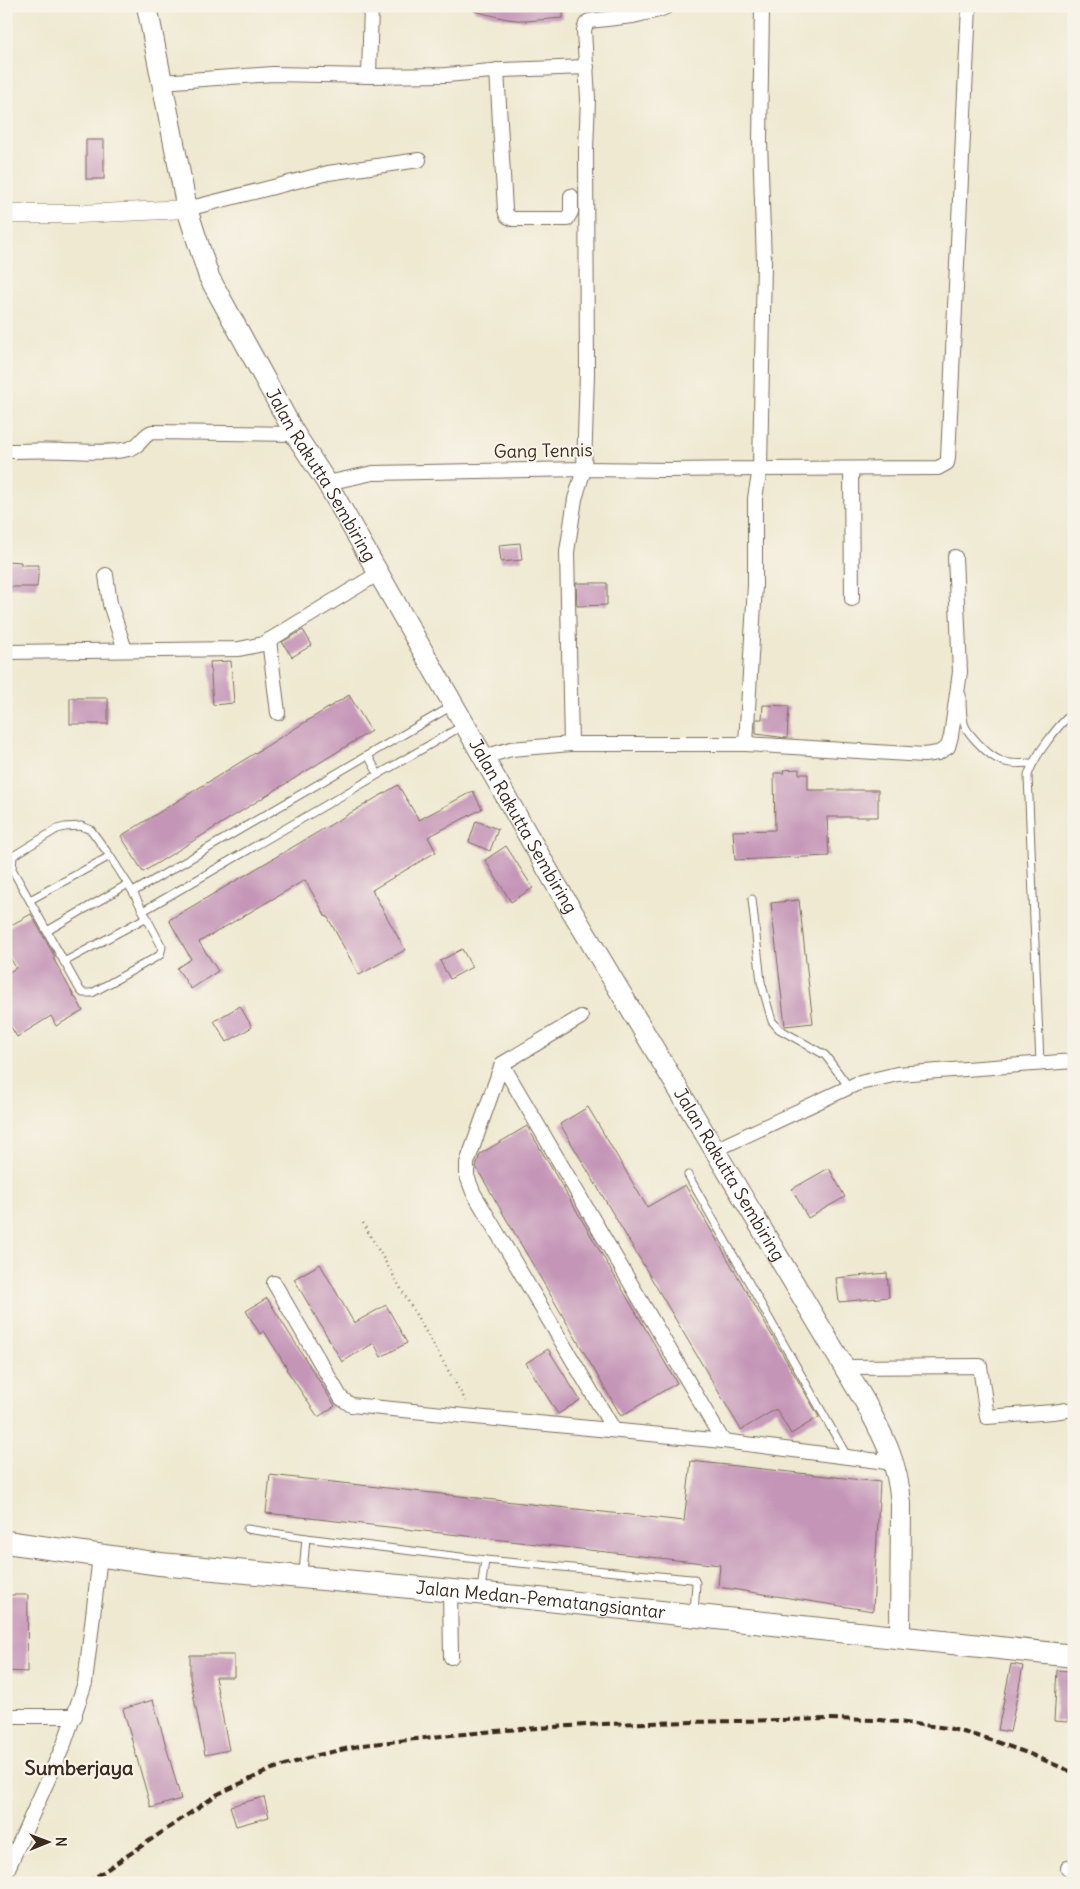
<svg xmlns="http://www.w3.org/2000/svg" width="1080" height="1889" viewBox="0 0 1080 1889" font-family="Delius,sans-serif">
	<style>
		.building { fill: #c495b7 }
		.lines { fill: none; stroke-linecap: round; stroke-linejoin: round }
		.service-casing { stroke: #7a6d5d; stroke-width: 9 }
		.minor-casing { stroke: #7a6d5d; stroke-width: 16 }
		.tertiary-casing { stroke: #7a6d5d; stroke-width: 19 }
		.secondary-casing { stroke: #7a6d5d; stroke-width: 22 }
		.trunk-casing { stroke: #7a6d5d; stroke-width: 24 }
		.path { stroke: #7a6d5d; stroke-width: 2.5; stroke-dasharray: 1 4; stroke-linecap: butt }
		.service { stroke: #fff; stroke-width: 7 }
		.minor { stroke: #fff; stroke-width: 14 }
		.tertiary { stroke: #fff; stroke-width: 18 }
		.secondary { stroke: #fff; stroke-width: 20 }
		.trunk { stroke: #fff; stroke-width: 22 }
		.rail { stroke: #3b2a1e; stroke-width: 4; stroke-dasharray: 8 4; stroke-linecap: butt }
		.labels { text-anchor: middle; stroke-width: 4.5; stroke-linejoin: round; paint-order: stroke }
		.street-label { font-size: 18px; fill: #3b2a1e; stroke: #f7f3e8 }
		.quarter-label { font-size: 20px; font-weight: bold; fill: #3b2a1e; stroke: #f7f3e8 }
	</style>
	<rect width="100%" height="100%" fill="#f7f3e8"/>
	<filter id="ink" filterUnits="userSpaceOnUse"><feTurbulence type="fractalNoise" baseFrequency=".02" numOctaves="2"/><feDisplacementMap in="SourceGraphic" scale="10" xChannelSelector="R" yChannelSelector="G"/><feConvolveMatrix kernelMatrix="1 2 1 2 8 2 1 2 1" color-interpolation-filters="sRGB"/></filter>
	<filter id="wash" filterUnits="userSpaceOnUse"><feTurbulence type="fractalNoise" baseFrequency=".0096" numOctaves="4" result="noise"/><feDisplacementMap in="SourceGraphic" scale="20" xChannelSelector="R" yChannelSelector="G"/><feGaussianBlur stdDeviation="1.12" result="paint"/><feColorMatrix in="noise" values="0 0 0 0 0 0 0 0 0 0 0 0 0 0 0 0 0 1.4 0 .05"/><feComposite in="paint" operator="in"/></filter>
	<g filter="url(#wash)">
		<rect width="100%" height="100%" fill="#efe9d1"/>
		<g id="blocks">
			<g class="building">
				<path d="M474,6H563V18L526,21L507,19L474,11Z"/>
				<rect x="86" y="140" width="18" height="39"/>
				<path d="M520,543L522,560L501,562L499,545Z"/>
				<path d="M6,561L21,562V565H39L37,587H6Z"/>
				<path d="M576,583H607V605L577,606Z"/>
				<path d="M303,630L312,645L292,657L282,642Z"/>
				<path d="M231,661L234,703L213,705L210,662Z"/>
				<path d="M349,695L371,731L143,872L121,836Z"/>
				<rect x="70" y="698" width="38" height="26"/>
				<path d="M763,705L789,706L787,738L756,734V719H762Z"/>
				<path d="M799,769V774H808V790H878V817H827L829,856L735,860L733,831L775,830L774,773H784L783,770Z"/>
				<path d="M398,785L419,820L473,791L482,809L428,837L436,852L372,890L405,950L359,975L327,916L326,917L305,880L199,942L218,971L191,989L177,968L191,959L169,920Z"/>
				<path d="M476,821L498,829L490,851L469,842Z"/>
				<path d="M506,846L533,888L511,902L485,860Z"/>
				<path d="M799,900L813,1023L785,1026L771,903Z"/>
				<path d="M31,914L55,957L53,958L75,998H76L83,1011L56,1026L51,1016L17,1037L6,1019V974L16,968L6,951V928Z"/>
				<path d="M462,949L472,967L450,979L440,961Z"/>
				<path d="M240,1006L252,1027L227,1042L214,1021Z"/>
				<path d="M588,1107L647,1207L685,1185L819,1417L791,1434L776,1409L741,1430L560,1124Z"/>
				<path d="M527,1126L677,1383L621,1416L476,1167L480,1154Z"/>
				<path d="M829,1168L845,1197L808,1218L792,1189Z"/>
				<path d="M320,1264L354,1323L386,1305L407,1343L381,1357L374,1343L342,1362L294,1279Z"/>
				<path d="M887,1273L889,1297L839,1302L836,1278Z"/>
				<path d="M267,1298L335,1406L318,1417L286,1369L287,1368L264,1331L260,1334L246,1311Z"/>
				<path d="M548,1349L580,1400L558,1414L526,1363Z"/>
				<path d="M691,1461L880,1482L873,1611L718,1587L720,1565L266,1513L270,1475L684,1521Z"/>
				<path d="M6,1595H28L27,1672L6,1671Z"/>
				<path d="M190,1655H234V1677H215L229,1750L205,1755L190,1677Z"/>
				<path d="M1011,1664L1023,1666L1010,1732L998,1730Z"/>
				<path d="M1057,1670L1071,1671L1068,1722L1054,1721Z"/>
				<path d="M153,1700L181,1799L151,1808L123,1709Z"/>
				<path d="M264,1797L269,1817L236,1826L230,1806Z"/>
			</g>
		</g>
	</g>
	<g filter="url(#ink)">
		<use href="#blocks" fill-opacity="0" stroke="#7a6d5d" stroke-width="1"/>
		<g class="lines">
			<defs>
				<g id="service">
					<path d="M962,695C962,704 962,714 964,723C966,731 972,736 977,742C996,763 1006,765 1033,763"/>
					<path d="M368,755L378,774"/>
					<path d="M81,826L91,830L110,856L133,892L162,947L160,955L92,993H83L80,990L12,869L13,856L57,829L65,827Z"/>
					<path d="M133,892L452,706"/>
					<path d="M752,899L761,982L772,1021L779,1029L825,1055L849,1087"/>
					<path d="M30,900L110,856"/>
					<path d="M143,911L462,726"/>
					<path d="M47,931L128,884"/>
					<path d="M64,962L147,917"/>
					<path d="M1040,1063L1028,776C1032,759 1060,722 1074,712"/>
					<path d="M688,1175L847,1456"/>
					<path d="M247,1529L306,1538"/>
					<path d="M303,1573L306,1538L485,1560L691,1579H694L696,1583L694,1613"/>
					<path d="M481,1590L485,1560"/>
				</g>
				<g id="minor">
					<path d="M497,70L505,210L507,216L513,219H567L571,212V196"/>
					<path d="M369,76L371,6"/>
					<path d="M161,82L273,74L369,76L446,75L503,70L587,67"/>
					<path d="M187,209L328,173L419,160"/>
					<path d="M6,451C26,451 45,450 65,451C86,451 108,454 128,449C142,446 141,436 152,432L295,434"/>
					<path d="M851,469L852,599"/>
					<path d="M327,483L373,473L584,469L667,470L760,469L764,263L760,140L762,6"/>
					<path d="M106,575L110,604L125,650"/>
					<path d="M269,640L278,713"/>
					<path d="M6,652L239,649L263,644L379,573"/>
					<path d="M571,744L567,552L575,499L584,469L587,373L586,149L588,99L584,30L586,24L589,21L633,16L659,10L668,6"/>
					<path d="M746,744L755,585V498L760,469L938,468L947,463L948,458L969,6"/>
					<path d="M484,757L511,749L571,744H746L924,755L938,753L948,747L951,736L960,672L955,557"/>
					<path d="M502,1064L581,1017"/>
					<path d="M715,1150L856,1084L897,1074L1074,1061"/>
					<path d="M274,1283L341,1398L351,1405L723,1441L894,1463"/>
					<path d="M844,1367L980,1366L987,1417L1053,1412L1074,1409"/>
					<path d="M614,1430L473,1192L467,1176V1163L502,1064L723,1441"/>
					<path d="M450,1590L451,1657"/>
					<path d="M6,1716H75"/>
					<path d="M1068,1868L1074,1867"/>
					<path d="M6,1873L64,1744L85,1683L100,1556"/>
				</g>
				<path id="tertiary" d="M6,214H79L187,209"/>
				<g id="secondary">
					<path id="s1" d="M147,6L187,209L209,277L295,434L327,483L554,881L865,1402C884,1437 898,1463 901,1504L900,1636"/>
				</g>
				<g id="trunk">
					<path id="s2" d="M6,1542L160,1564L529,1598L1074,1656"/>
				</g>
			</defs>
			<use href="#service" class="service-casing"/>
			<use href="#minor" class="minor-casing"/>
			<use href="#tertiary" class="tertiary-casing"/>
			<use href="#secondary" class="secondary-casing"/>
			<use href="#trunk" class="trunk-casing"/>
			<path class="path" d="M363,1223L467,1403"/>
			<use href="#service" class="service"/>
			<use href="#minor" class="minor"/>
			<use href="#tertiary" class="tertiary"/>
			<use href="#secondary" class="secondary"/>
			<use href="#trunk" class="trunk"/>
			<path class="rail" d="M87,1883L218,1794L272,1769L318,1755L363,1745L442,1736L507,1730L601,1724L828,1719L880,1720L948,1728L985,1738L1030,1754L1074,1773"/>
		</g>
	</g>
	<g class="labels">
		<g class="street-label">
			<text transform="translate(543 451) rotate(-1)" y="6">Gang Tennis</text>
			<text dy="6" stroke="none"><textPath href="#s1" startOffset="506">Jalan Rakutta Sembiring</textPath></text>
			<text dy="6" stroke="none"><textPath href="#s1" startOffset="911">Jalan Rakutta Sembiring</textPath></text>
			<text dy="6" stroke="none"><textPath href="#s1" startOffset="1316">Jalan Rakutta Sembiring</textPath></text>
			<text dy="6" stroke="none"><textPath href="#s2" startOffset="538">Jalan Medan-Pematangsiantar</textPath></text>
		</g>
		<g class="quarter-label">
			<text x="79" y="1775">Sumberjaya</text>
		</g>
	</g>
	<rect width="1080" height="1889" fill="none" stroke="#f7f3e8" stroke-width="25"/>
	<g transform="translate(48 1842) rotate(89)" stroke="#f7f3e8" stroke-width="4" paint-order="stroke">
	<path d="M0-4L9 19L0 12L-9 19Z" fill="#3b2a1e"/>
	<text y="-8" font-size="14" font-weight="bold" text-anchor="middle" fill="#3b2a1e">N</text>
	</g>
</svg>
